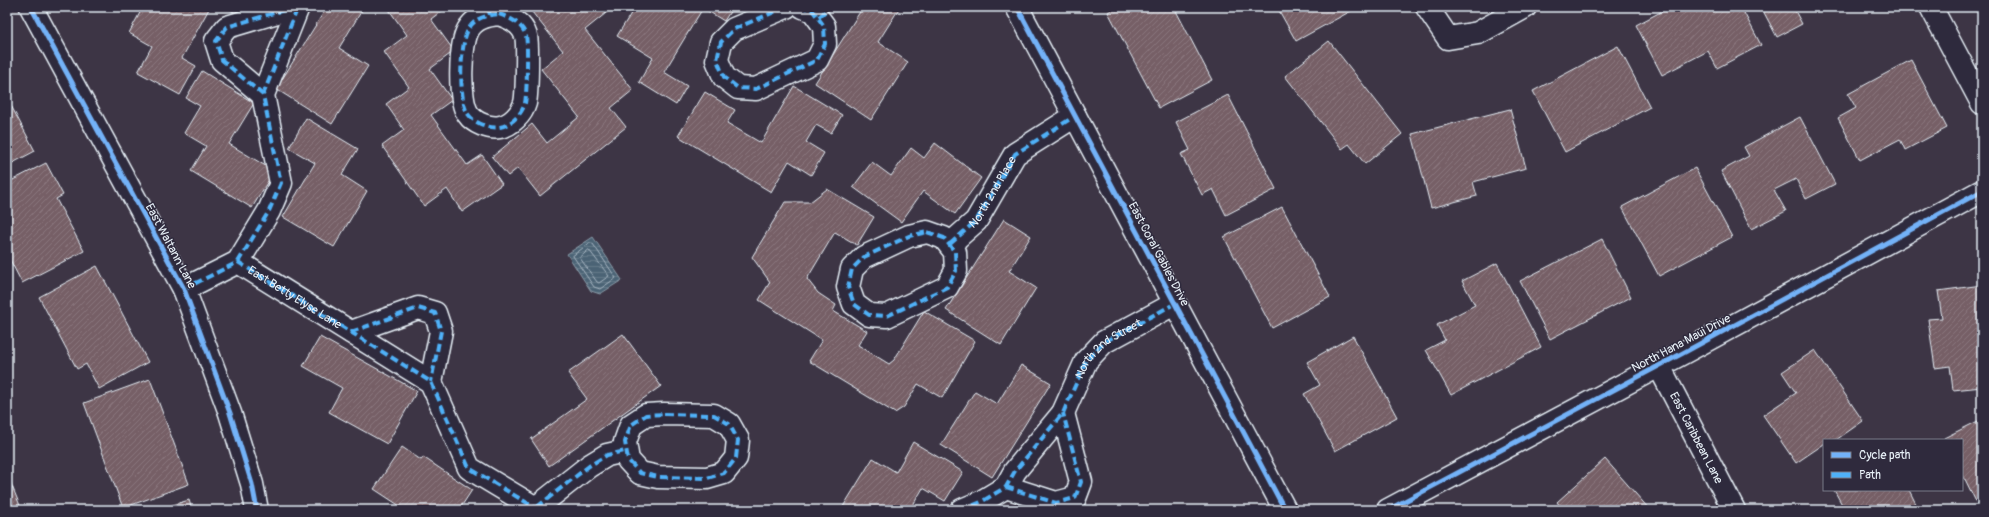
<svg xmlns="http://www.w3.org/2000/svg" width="1989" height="517" viewBox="0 0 1989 517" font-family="Pangolin,sans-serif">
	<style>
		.water { fill: url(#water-rules); stroke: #8a9ca9 }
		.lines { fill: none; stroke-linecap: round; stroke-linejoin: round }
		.shore { stroke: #a9b8c4; stroke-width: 1 }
		.building { fill: url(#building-hatch); stroke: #e8f1f8 }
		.minor-casing { stroke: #e8f1f8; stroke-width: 25 }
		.tertiary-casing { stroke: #e8f1f8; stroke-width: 25 }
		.minor { stroke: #2f2a3d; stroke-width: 22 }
		.tertiary { stroke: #2f2a3d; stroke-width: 22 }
		.quiet { stroke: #4fb1f8; stroke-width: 4; stroke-dasharray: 8 4; stroke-linecap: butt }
		.cycleway-casing { stroke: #2f2a3d; stroke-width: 8 }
		.cycleway { stroke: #73b2f8; stroke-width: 5 }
		.labels { text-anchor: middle; stroke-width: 3; stroke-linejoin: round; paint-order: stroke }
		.street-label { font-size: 12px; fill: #e8f1f8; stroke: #2f2a3d }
	</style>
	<defs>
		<pattern id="water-rules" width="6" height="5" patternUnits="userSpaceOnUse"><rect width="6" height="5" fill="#4b6375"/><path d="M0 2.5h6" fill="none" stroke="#657a89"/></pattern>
		<pattern id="building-hatch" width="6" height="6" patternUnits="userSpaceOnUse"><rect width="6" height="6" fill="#765f66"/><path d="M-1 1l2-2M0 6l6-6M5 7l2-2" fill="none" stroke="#8a767d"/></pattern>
	</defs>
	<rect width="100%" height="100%" fill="#3d3545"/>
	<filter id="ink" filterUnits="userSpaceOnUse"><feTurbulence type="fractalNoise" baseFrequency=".025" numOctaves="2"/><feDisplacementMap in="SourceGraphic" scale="8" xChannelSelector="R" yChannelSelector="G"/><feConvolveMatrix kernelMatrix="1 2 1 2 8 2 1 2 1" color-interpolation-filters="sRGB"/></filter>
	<g filter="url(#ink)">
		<path class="water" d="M593,237L622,280L600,294L591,291L567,254Z"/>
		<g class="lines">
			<g class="shore">
				<path d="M590,243L593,244L616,278L600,289L594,287L573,256Z"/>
				<path d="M589,250L609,276L599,283L597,282L580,258Z"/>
			</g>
		</g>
		<g class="building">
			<path d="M143,7H210L182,58L196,66L180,95L138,72L152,46L129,33Z"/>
			<path d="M224,7H239L236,13Z"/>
			<path d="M327,7H364L339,48L368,66L332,124L276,89Z"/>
			<path d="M387,7H447L431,19L454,51L430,69L452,100L431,115L467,165L482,155L502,184L462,212L447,189L424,206L382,146L404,130L386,104L409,87L384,52L407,35Z"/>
			<path d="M528,7H609L611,9L585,30L633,90L611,108L626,127L540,196L518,168L508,176L492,157L532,124L547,143L579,117L541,69L563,51Z"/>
			<path d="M635,7H733L724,21L703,8L664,72L687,86L676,105L639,82L653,58L617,36Z"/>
			<path d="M863,7H900L878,42L908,62L871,120L815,83Z"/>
			<path d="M1117,7H1174L1212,80L1159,108L1108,12Z"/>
			<path d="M1277,7H1349L1351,11L1296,41Z"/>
			<path d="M1670,7H1741L1761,45L1717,68L1708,51L1662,75L1636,25Z"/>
			<path d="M1761,7H1793L1802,24L1777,37Z"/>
			<path d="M1329,41L1402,134L1365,164L1349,144L1342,149L1285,76Z"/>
			<path d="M1618,46L1650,107L1565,152L1533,91Z"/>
			<path d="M1911,60L1947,128L1905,150L1900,139L1860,160L1838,118L1856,108L1848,94Z"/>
			<path d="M202,71L254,103L229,144L274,171L252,208L191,171L206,146L184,133L200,106L186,98Z"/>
			<path d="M794,86L842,115L831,133L816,125L806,142L824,153L811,175L789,161L771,192L678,136L705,92L735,110L727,123L761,143Z"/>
			<path d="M1228,95L1276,189L1226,215L1213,189L1202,195L1181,154L1190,150L1176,122Z"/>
			<path d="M7,98L35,151L7,166Z"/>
			<path d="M1510,109L1526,168L1473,182L1477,196L1431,208L1412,134Z"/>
			<path d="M1800,117L1835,184L1806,199L1796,179L1774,190L1786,211L1751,229L1721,171L1749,156L1744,147Z"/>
			<path d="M306,118L358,149L342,175L367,191L334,247L283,217L315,163L289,148Z"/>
			<path d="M935,143L981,178L955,214L923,191L901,222L853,187L872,162L891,176L911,148L924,158Z"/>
			<path d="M46,163L63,195L56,199L84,251L22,283L7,254V183Z"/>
			<path d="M1695,168L1732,237L1659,276L1622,207Z"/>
			<path d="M827,189L874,217L857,245L835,232L807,279L818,293L836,305L833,311L867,331L858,345L889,364L894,360L924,311L975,341L942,398L918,384L904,407L895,413L809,361L822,340L759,300L770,282L752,257L785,202H810Z"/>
			<path d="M1282,207L1330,297L1272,328L1224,237Z"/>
			<path d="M1004,219L1031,236L1009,271L1036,288L1001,345L946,310Z"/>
			<path d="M1602,239L1631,297L1550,339L1520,281Z"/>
			<path d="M1497,263L1541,347L1451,395L1426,350L1445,340L1437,325L1475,305L1462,281Z"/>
			<path d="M97,266L148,362L99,389L86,364L77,369L39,297Z"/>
			<path d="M1982,285V387L1953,390L1950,366L1935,368L1928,319L1942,318L1938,291Z"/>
			<path d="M623,334L661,386L549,466L531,439L587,399L568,373Z"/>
			<path d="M1353,336L1397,417L1335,451L1304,394L1320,385L1307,362Z"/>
			<path d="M320,337L417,391L387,444L329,412L342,388L303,366Z"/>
			<path d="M1815,350L1863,421L1836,440H1824V444L1796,463L1763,415L1796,393L1782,372Z"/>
			<path d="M1021,365L1051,383L992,477L941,445L975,391L997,404Z"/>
			<path d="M150,379L189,484L123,508L84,403Z"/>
			<path d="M1982,419V510H1980L1962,473V440H1946L1944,438Z"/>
			<path d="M913,442L963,472L945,501L923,488L910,510H841L873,458L896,472Z"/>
			<path d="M402,447L421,460L423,457L472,490L459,510H406L374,489Z"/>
			<path d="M1605,459L1650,510H1563L1557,502Z"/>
			<path d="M7,474L21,508L16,510H7Z"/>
			<path d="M1834,490H1909L1919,510H1845Z"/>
			<path d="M189,500L192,510H156Z"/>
		</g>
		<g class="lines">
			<defs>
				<g id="minor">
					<path d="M31,7L184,289L230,413L252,484L257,510"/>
					<path d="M786,7L734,29L721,42L717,60L724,77L738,88L756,89L817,60L825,44L824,26L813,11L803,7"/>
					<path d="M1427,7L1448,38L1478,33L1525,7"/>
					<path d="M1931,7L1982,103"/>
					<path d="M499,14C510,18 522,23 526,36C528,43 527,95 525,103C522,114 511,125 500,127C489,129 474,123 468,114C458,100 460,44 468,30C474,18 487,15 499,14Z"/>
					<path d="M263,95L222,60L216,41L227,27L294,7"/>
					<path d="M927,232L944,238L955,252L956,271L947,287L887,316L869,315L854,304L848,287L852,269L864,257L909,236Z"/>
					<path id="s1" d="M950,244L976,221L1015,154L1075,116"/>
					<path id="s2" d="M238,262L431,382L469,468L539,510"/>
					<path d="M184,289L238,262L269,211L281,183L263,95L298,7"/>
					<path d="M351,332L418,308L435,313L441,331L431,382"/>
					<path id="s3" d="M1659,366L1734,510"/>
					<path d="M664,414L714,415L729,424L738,440L736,458L724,473L707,478L658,477L640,473L628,460L625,442L631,425L646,415Z"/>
					<path d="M1006,487L1056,503L1075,498L1081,482L1063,413"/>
					<path d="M537,507L589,466L607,455L625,451"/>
					<path id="s4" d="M962,510L981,502L1006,487L1015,471L1063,413L1086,361L1104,342L1174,304"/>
					<path d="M1388,510L1683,353L1982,191"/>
				</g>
				<path id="tertiary" d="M1017,7L1285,510"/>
			</defs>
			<use href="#minor" class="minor-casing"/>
			<use href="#tertiary" class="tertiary-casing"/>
			<use href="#minor" class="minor"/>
			<use href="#tertiary" class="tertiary"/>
			<g class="quiet">
				<path d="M488,7L490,15"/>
				<path d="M786,7L734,29L721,42L717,60L724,77L738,88L756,89L817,60L825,44L824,26L813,11L803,7"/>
				<path d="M499,14C510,18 522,23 526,36C528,43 527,95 525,103C522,114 511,125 500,127C489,129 474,123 468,114C458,100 460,44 468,30C474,18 487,15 499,14Z"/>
				<path d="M819,17L830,7"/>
				<path d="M263,95L222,60L216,41L227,27L294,7"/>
				<path d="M927,232L944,238L955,252L956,271L947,287L887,316L869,315L854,304L848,287L852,269L864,257L909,236Z"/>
				<path d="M950,244L976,221L1015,154L1075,116"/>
				<path d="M238,262L431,382L469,468L539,510"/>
				<path d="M184,289L238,262L269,211L281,183L263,95L298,7"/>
				<path d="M351,332L418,308L435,313L441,331L431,382"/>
				<path d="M664,414L714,415L729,424L738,440L736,458L724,473L707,478L658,477L640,473L628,460L625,442L631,425L646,415Z"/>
				<path d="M1006,487L1056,503L1075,498L1081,482L1063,413"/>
				<path d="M537,507L589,466L607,455L625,451"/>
				<path d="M962,510L981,502L1006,487L1015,471L1063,413L1086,361L1104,342L1174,304"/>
			</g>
			<defs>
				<g id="cycleway">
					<path d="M31,7L184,289L230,413L252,484L257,510"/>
					<path d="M1017,7L1285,510"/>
					<path d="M1388,510L1683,353L1982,191"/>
				</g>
			</defs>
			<use href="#cycleway" class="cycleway-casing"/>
			<use href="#cycleway" class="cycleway"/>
		</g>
	</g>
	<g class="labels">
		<g class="street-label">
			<text dy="4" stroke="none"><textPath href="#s1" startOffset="68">North 2nd Place</textPath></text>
			<text transform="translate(171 246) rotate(62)" y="4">East Waltann Lane</text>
			<text transform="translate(1159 254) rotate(62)" y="4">East Coral Gables Drive</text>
			<text dy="4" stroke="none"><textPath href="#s2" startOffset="67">East Betty Elyse Lane</textPath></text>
			<text transform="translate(1681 343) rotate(-28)" y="4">North Hana Maui Drive</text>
			<text dy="4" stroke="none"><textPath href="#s4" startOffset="225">North 2nd Street</textPath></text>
			<text dy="4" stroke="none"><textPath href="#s3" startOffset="81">East Caribbean Lane</textPath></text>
		</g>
	</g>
	<rect width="1989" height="517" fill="none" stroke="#2f2a3d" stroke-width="24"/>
	<rect x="12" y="12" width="1965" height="493" fill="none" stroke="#e8f1f8" stroke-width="1.5" filter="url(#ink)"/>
	<rect x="1823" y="439" width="140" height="52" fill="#2f2a3d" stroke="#797a88"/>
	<rect x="1831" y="452" width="20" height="6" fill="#73b2f8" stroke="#797a88"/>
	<text x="1859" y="459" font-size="12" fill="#e8f1f8">Cycle path</text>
	<rect x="1831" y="472" width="20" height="6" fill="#4fb1f8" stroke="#797a88"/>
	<text x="1859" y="479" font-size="12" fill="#e8f1f8">Path</text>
</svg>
